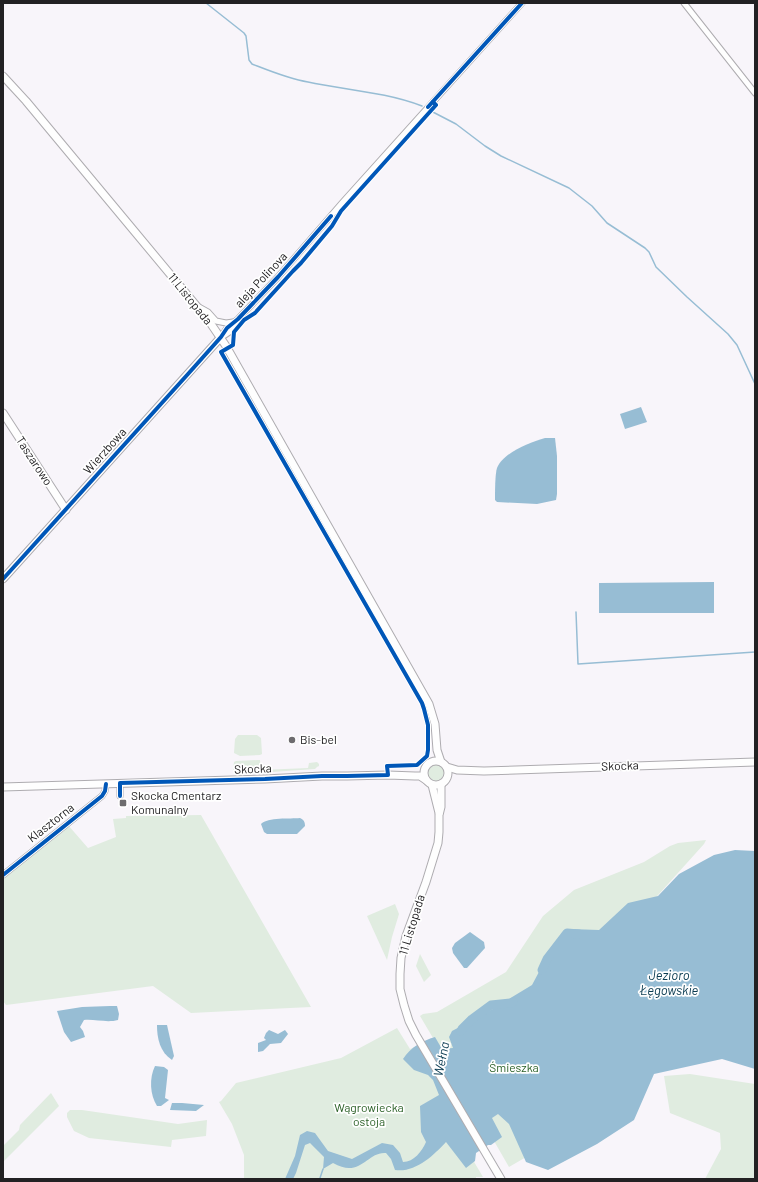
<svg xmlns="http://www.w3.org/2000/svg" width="758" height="1182" viewBox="0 0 758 1182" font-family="Barlow,sans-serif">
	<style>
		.green { fill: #e0ece0 }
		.water { fill: #97bdd4 }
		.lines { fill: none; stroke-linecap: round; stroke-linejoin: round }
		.stream { stroke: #97bdd4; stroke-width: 1.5 }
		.river { stroke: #97bdd4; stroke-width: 9 }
		.street-casing { stroke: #aeacb0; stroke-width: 7 }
		.secondary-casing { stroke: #aeacb0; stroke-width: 9 }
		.street { stroke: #fefefe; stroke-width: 5 }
		.secondary { stroke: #fefefe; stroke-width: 7 }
		.cycleway-casing { stroke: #fff; stroke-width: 6 }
		.cycleway { stroke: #0057b8; stroke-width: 4 }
		.poi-dot { fill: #6d6b6e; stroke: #fff; stroke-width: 1.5 }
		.labels { text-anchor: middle; stroke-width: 3.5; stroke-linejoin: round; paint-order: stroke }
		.street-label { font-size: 12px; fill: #222123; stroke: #fff }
		.poi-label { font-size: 12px; fill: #222123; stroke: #fff; text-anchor: start }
		.park-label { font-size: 12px; fill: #2b6027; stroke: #fff }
		.water-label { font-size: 13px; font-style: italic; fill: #0a3b51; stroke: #fff }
	</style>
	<rect width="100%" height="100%" fill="#f8f5fa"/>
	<g class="green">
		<path d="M238,735H257L261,738L262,754L260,755L240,756L234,753L235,739Z"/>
		<path d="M258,760H260L261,770L308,768L309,763L317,762L319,764V766L317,767L315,769L244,774L239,773L233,770L234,762L236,761Z"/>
		<circle cx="436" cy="773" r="9"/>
		<path d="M201,815L311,1007L191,1013L153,986L6,1005L3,1001V877L68,825L88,848L116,837L113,819L126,818V816Z"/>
		<path d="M706,840L704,844L650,904L646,1087L509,1167L494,1141L470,1155L483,1177H476V1179H244V1155L232,1124L219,1102L221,1101L236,1083L341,1058L397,1028L410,1049L433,1038L420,1016L423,1014L437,1012L506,972L543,916L574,890L644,862L670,846L678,843Z"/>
		<path d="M395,904L399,914L392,937L387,960L367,916Z"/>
		<path d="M420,954L431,975L424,982L416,966Z"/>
		<path d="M690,1074L755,1084V1179H705L721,1149L720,1133L670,1113L664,1076Z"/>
		<path d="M51,1093L59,1106L3,1162V1146L19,1130L20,1125Z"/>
		<path d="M70,1110H82L178,1124L207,1120L206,1136L172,1140L171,1147L89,1138L74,1131L67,1117V1113Z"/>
	</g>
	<g class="water">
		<path d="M641,407L647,422L625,429L620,414Z"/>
		<path d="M545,438H555L557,456V494L556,500L537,504L497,502L495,500C495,492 495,474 497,468C503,453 530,442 545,438Z"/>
		<path d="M714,582V613H599V583Z"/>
		<path d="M300,818C304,820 305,822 305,826L297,834H267L264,832L261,824C268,817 290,819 300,818Z"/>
		<path d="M735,850L755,851V1069L722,1059L654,1074L634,1120L597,1144L548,1170L526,1162L509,1124L498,1114L492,1118L502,1137L491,1145H488L476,1153L475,1161L466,1168L446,1142C433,1156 415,1173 395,1170L391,1159L386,1153C367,1151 361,1179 333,1163L323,1169L324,1157L310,1143L305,1145L296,1173L293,1179H285L295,1156L300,1135L307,1131L315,1133L328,1151L352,1159L382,1143L393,1145L400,1153L403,1162C414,1162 422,1151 426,1142L421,1132L420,1106L439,1095L433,1080L428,1075L414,1070L403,1059C411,1047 422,1041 435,1037L442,1049L453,1048L449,1037L452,1031L486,1013L532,985L540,970L570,929L599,930L628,903L658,896L679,874L714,855Z"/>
		<path d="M470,932L484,942L485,948L467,968H464L453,953L452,948L455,943Z"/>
		<path d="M110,1006H117L119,1014L118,1020C107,1023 95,1019 84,1020L80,1027L83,1031L85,1037L71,1042L64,1032L57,1011L82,1007Z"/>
		<path d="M157,1025H167L174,1056L172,1060C160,1052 157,1039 157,1025Z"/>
		<path d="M269,1030L278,1034L285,1030L288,1034L281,1043L270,1044L263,1051L258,1052V1043L266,1040L264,1038L266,1033Z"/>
		<path d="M155,1066L164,1067L168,1070L165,1098L169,1100L161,1106H157C150,1095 149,1078 155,1066Z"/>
		<path d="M172,1103H182L204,1105L196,1111L170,1110Z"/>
	</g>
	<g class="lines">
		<g class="stream">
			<path d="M206,3L244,33L246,36L249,60L252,64C270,71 289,79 308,82C346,90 385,92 422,106"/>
			<path d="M429,110L456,124L485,146L501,156L569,188L592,206L607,223L645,248L649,252L656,267L687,297L728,334L737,345L755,384"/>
			<path d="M576,612L578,664L755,652"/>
			<path d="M320,1178L323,1169"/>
		</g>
		<g class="river">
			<path d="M542,970L547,959L567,933L579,934"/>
			<path d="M461,1031L462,1029L472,1019L491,1005L511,1003L513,1002"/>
		</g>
		<defs>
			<g id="street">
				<path d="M684,3L755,93"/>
				<path d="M199,307L208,312L216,321L226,323L233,322"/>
				<path d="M221,337L227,328L238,319L278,277L342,203L522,3"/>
				<path d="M222,337L231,331L237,322"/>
				<path d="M120,783V796"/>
				<path d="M3,875L102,796L105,791L106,784"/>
			</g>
			<g id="secondary">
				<path d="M3,76L26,101L135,232L209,321L226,346L429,704L435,724L437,750L441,762"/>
				<path d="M3,413L66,510"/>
				<path d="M3,579L221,337"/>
				<circle cx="436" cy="773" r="12"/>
				<path d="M447,767L457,770L484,771L755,762"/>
				<path d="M441,784V807L439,815V832L438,843L426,882L406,936L401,958L400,974V989L404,1005L409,1021L416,1035L501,1179"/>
				<path d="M432,785L439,813"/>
				<path d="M3,787L265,779L322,776H347L388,775L415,776H420L426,780"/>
			</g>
		</defs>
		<use href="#street" class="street-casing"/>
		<use href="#secondary" class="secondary-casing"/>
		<use href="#street" class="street"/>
		<use href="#secondary" class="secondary"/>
		<defs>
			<g id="cycleway">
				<path d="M428,107L522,3"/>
				<path d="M3,579L188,374L221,337L227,328L238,319L278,277L331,216"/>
				<path d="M120,796V783L265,779L322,776H347L388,775L387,766L417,765L427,756L428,750V725L424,709L422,703L221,352L233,345L234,332L244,320L255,313L293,271L301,263L332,226L341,211L436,105L433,102"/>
				<path d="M3,875L102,796L105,791L106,784"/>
			</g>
		</defs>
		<use href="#cycleway" class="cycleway-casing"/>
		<use href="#cycleway" class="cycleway"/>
	</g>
	<g class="poi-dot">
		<circle cx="292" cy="740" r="4"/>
		<rect x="119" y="799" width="8" height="8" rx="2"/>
	</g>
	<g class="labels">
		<g class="street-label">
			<text transform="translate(261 280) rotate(-47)" y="4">aleja Polinova</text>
			<text transform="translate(190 299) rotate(51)" y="4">11 Listopada</text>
			<text transform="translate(105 451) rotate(-48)" y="4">Wierzbowa</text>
			<text transform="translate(34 461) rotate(57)" y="4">Taszarowo</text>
			<text transform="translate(620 766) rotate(-2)" y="4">Skocka</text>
			<text transform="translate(253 769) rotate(-2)" y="4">Skocka</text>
			<text transform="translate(51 823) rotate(-38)" y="4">Klasztorna</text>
			<text transform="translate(412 925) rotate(-73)" y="4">11 Listopada</text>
		</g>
		<g class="poi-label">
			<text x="300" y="744">Bis-bel</text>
			<text x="131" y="800">Skocka Cmentarz<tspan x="131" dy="14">Komunalny</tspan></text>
		</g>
		<g class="park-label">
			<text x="514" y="1072">Śmieszka</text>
			<text x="369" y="1112">Wągrowiecka<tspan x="369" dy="14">ostoja</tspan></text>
		</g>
		<g class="water-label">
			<text x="669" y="980">Jezioro<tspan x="669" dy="15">Łęgowskie</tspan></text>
			<text transform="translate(441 1059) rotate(-78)" y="5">Wełna</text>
		</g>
	</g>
	<rect width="758" height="1182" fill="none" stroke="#222123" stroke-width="8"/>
</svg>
